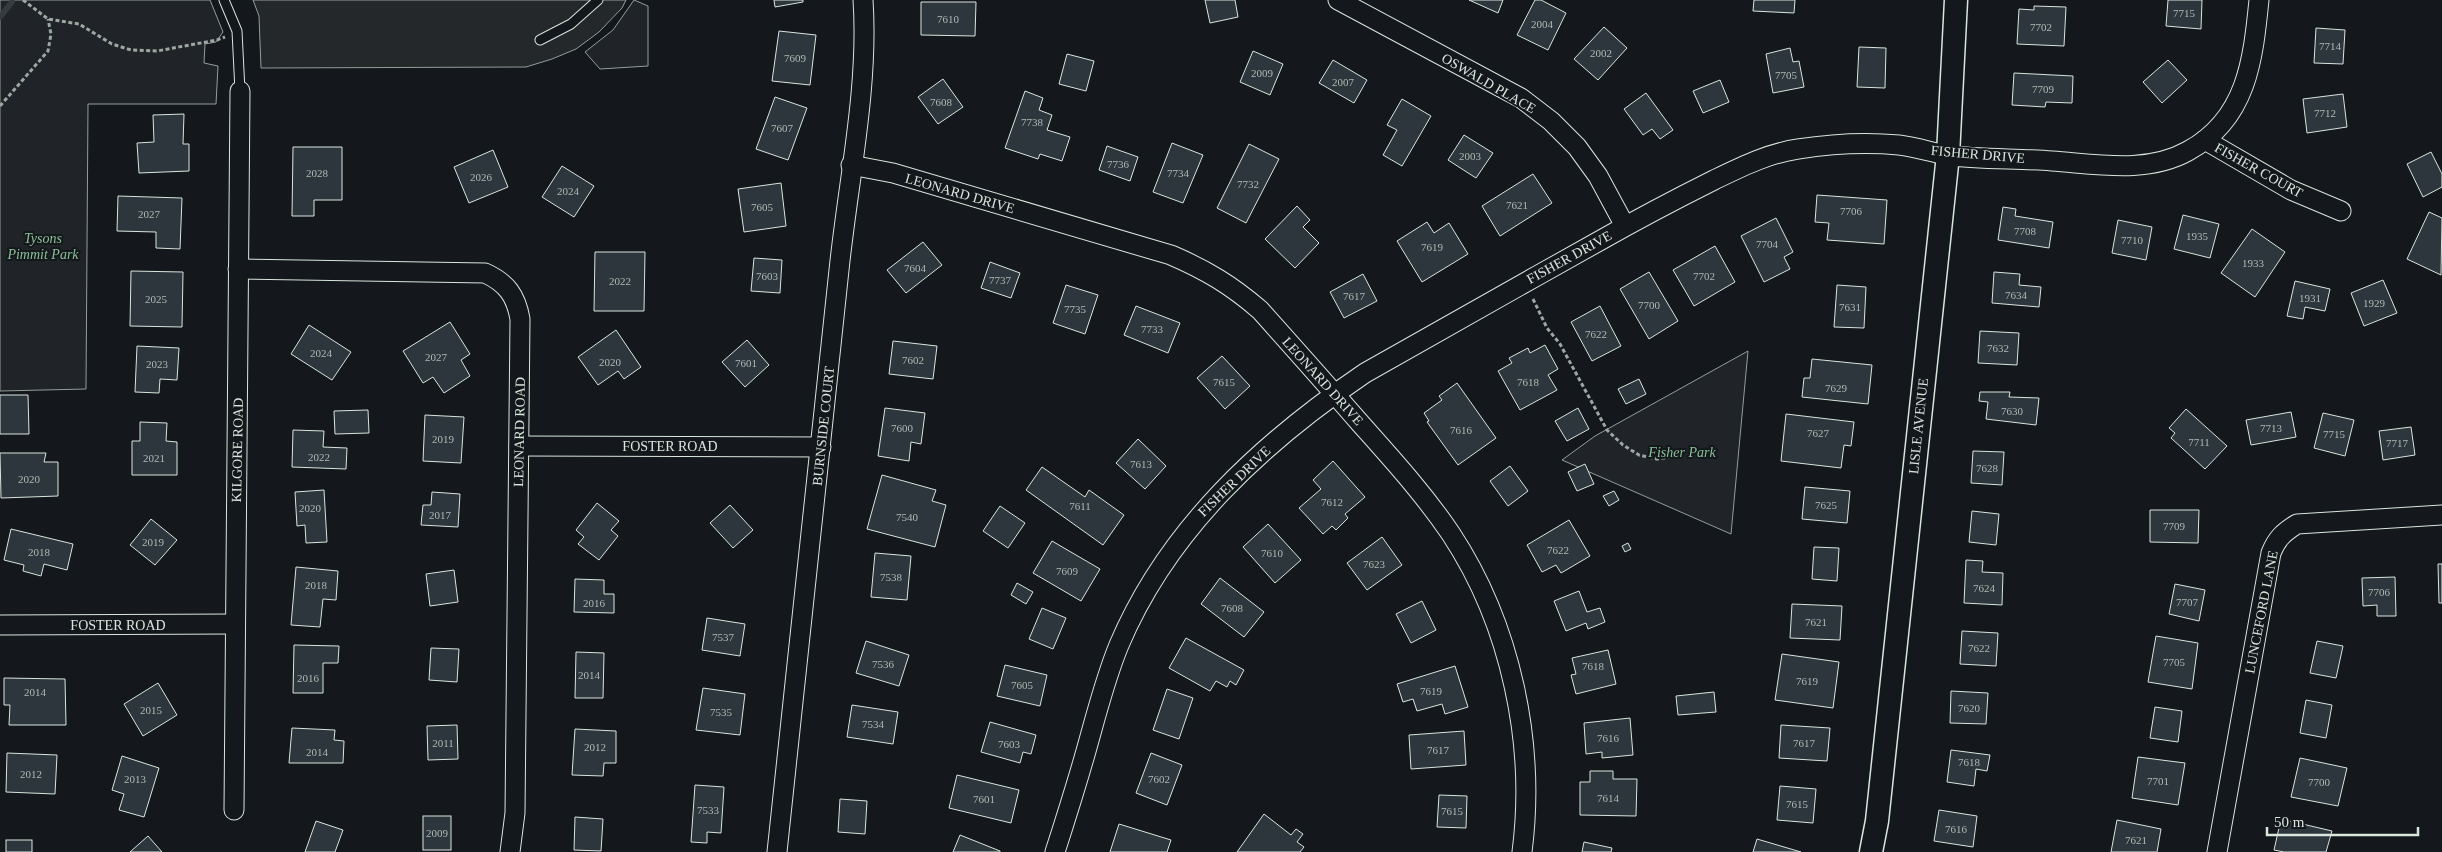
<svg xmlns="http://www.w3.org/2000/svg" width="2442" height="852" viewBox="0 0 2442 852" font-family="Georgia,serif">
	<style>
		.green { fill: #202428; stroke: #939e99 }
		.parking { fill: #24282b; stroke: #939e99 }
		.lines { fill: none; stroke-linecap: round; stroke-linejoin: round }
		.stream { stroke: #363b3e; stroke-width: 6 }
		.building { fill: #2c363c; stroke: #d8e6dc }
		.service-casing { stroke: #d8e6dc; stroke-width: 11 }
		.minor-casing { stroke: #d8e6dc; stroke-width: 21 }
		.tertiary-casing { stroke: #d8e6dc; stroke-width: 25 }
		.path { stroke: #9da8a2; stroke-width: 3; stroke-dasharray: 4 2.5; stroke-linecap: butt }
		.service { stroke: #14181c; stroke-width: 9 }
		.minor { stroke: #14181c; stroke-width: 19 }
		.tertiary { stroke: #14181c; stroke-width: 22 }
		.labels { text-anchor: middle; stroke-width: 4; stroke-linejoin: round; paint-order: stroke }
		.number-label { font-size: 11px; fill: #adbab4 }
		.street-label { font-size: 14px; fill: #d8e6dc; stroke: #14181c }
		.park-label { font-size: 14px; font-style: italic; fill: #8ac095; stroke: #14181c }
	</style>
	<rect width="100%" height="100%" fill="#14181c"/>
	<g class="green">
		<path d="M0,0H210L223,32L216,42L205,44L204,63L218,66L216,104H88L86,389L0,391Z"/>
		<path d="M634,0L648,6V66L600,69L585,52L613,30Z"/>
		<path d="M1748,351L1731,534L1562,460L1595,436Z"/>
	</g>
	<path class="parking" d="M253,0H626L622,8L599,32L576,49L552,59L526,67L261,68L259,16Z"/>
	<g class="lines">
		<path class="stream" d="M0,17L12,2"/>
	</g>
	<g class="building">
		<path d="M774,0H803V2L775,7Z"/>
		<path d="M1205,0H1235L1238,17L1210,23Z"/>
		<path d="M1469,0H1503L1498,13Z"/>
		<path d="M1535,0H1541L1566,13L1548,50L1517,35Z"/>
		<path d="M1754,0H1795L1794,13L1753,11Z"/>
		<path d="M2168,0H2202L2201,29L2166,26Z"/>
		<path d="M921,2H976L975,36L921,35Z"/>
		<path d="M2034,6L2066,7L2064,46L2017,44L2019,9L2034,10Z"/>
		<path d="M1604,27L1627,48L1598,80L1574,59Z"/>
		<path d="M2316,28L2345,30L2343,64L2314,63Z"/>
		<path d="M779,31L816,35L810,85L772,81Z"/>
		<path d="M1859,47L1886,48L1885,88L1857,87Z"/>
		<path d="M1790,48L1793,62L1799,61L1804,87L1773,93L1766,54Z"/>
		<path d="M1253,51L1283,64L1270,95L1240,82Z"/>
		<path d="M1067,54L1094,61L1086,91L1059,84Z"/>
		<path d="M1333,60L1367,80L1354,103L1319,83Z"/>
		<path d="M2168,60L2187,80L2162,103L2143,82Z"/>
		<path d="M2014,73L2073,76L2072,103L2046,102L2045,107L2012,105Z"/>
		<path d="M943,79L963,107L938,124L918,97Z"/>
		<path d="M1720,80L1729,102L1703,113L1693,91Z"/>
		<path d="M1025,91L1043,98L1039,110L1052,115L1047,130L1070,137L1062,161L1040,154L1038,159L1005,148Z"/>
		<path d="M1646,93L1673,130L1660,139L1652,129L1643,135L1624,109Z"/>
		<path d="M2343,94L2347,127L2307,133L2303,99Z"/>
		<path d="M775,97L807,108L788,160L756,149Z"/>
		<path d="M1402,99L1431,116L1402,166L1383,155L1397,130L1387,125Z"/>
		<path d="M184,114L183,144H189V171L139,173L137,143L154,142L153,115Z"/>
		<path d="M1464,135L1493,153L1476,178L1448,160Z"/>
		<path d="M1172,143L1203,155L1183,203L1153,192Z"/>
		<path d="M1249,144L1279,159L1246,223L1217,208Z"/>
		<path d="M1107,146L1138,157L1130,181L1099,170Z"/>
		<path d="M293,147H342V200H314V216H292Z"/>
		<path d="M493,150L508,187L469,203L454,167Z"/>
		<path d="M2431,152L2442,174V187L2423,197L2407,164Z"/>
		<path d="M562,166L594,186L574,217L542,197Z"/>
		<path d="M1533,174L1552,203L1500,236L1482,206Z"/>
		<path d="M781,183L786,226L744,232L738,189Z"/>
		<path d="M1817,195L1887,200L1884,244L1827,240L1829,223L1815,222Z"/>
		<path d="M118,196L182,198L180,249L156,248V232L117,231Z"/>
		<path d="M1297,206L1310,220L1303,227L1319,243L1295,268L1265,239Z"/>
		<path d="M2003,207L2016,209L2015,216L2053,222L2049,248L1998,240Z"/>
		<path d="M2429,212L2442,218L2441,275L2407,259Z"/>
		<path d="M2183,215L2219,224L2210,258L2174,249Z"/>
		<path d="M1776,218L1793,252L1784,257L1790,269L1764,282L1741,236Z"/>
		<path d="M2118,220L2152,227L2146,260L2112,253Z"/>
		<path d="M1427,222L1434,233L1449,223L1468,254L1422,282L1397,241Z"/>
		<path d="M2252,229L2285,252L2255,297L2221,273Z"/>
		<path d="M923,242L942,265L906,293L887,270Z"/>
		<path d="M1715,246L1735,282L1694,306L1673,270Z"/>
		<path d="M595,252H645L644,311H594Z"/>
		<path d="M754,258L782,260L780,293L751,291Z"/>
		<path d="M990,262L1020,273L1011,298L981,288Z"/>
		<path d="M131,271L183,272L182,327L130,326Z"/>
		<path d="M1649,272L1678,321L1649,339L1620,289Z"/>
		<path d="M1994,272L2020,274L2019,285L2041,287L2039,307L1992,303Z"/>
		<path d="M1363,274L1377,301L1344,318L1330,292Z"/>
		<path d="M2383,280L2397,313L2364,326L2351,293Z"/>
		<path d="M2295,281L2330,289L2325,311L2305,307L2303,319L2287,316Z"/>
		<path d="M1066,285L1098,295L1085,334L1053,323Z"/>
		<path d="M1837,285L1866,287L1864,328L1834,327Z"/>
		<path d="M1136,306L1180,323L1168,353L1124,335Z"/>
		<path d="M1600,306L1621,346L1592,361L1571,322Z"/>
		<path d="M450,322L470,354L461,360L470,376L444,393L433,377L423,383L403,351Z"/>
		<path d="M309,325L351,352L332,380L291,354Z"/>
		<path d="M616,330L641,367L624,379L618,371L598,385L578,357Z"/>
		<path d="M1980,331L2019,333L2017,365L1978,363Z"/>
		<path d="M747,340L769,365L745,387L722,362Z"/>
		<path d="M893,341L937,346L933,379L889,374Z"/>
		<path d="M1545,345L1558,369L1548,375L1557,390L1520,410L1498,371L1512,363L1509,358L1528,348L1530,353Z"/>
		<path d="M137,346L179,348L177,380L160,379L159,393L135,392Z"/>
		<path d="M1222,356L1250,386L1225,409L1197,378Z"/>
		<path d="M1812,359L1872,365L1868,404L1802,397L1804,378H1810Z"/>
		<path d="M1639,379L1646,394L1626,404L1618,389Z"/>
		<path d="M1457,383L1496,438L1458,465L1427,422L1429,421L1424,413L1442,400L1439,396Z"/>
		<path d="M1980,392H2010L2009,397L2039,398L2036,425L1986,419L1988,402L1979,401Z"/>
		<path d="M0,395H28L29,434H0Z"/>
		<path d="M885,408L925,413L921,444L911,442L909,461L878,456Z"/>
		<path d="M1578,408L1589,429L1567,441L1555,421Z"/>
		<path d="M2186,409L2227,446L2205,469L2171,438L2175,433L2169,428Z"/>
		<path d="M368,410L369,433L335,434L334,411Z"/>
		<path d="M2291,412L2296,437L2251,445L2246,420Z"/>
		<path d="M2323,413L2354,420L2345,456L2314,448Z"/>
		<path d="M1786,414L1854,422L1851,446L1844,445L1841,468L1781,461Z"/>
		<path d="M425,415L464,417L461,463L423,461Z"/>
		<path d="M140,422L167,423L166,441L177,442V475H132V441H140Z"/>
		<path d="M2411,427L2415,455L2383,460L2379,431Z"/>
		<path d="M293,430L324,431L323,447L347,448L346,469L292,467Z"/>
		<path d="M1138,439L1166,466L1145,489L1116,463Z"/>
		<path d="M1973,451L2004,452L2002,485L1971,483Z"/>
		<path d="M0,453H46L44,462H58V496L1,498Z"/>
		<path d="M1333,461L1365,497L1345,514L1348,518L1336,530L1332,526L1323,534L1299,508L1321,489L1313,480Z"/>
		<path d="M1585,464L1594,484L1577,491L1568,472Z"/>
		<path d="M1510,466L1528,491L1508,506L1490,481Z"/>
		<path d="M1042,467L1085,497L1089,490L1124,515L1103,545L1026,490Z"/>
		<path d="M882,475L936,490L932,501L946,505L935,547L867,529Z"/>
		<path d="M1805,487L1850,491L1847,523L1802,519Z"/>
		<path d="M324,490L327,542L306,543L305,525L297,526L295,492Z"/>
		<path d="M1614,491L1619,500L1609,506L1603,496Z"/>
		<path d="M432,492L460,494L458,527L421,525L423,505H431Z"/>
		<path d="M597,503L619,521L611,530L618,536L599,560L578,544L584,537L576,530Z"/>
		<path d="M730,505L753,530L733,548L710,523Z"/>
		<path d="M1000,506L1025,523L1008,548L983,531Z"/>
		<path d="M2150,510H2199L2198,543L2150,542Z"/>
		<path d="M1972,511L1999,514L1996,545L1969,542Z"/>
		<path d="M151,519L177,540L155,565L130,545Z"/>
		<path d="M1569,520L1590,556L1561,573L1556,565L1542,572L1527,545Z"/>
		<path d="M1268,524L1301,560L1275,583L1243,547Z"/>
		<path d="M11,529L73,544L67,570L44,564L41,576L23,571L24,565L4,560Z"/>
		<path d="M1382,537L1402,565L1367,590L1347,563Z"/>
		<path d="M1052,541L1100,569L1081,601L1033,573Z"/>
		<path d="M1628,543L1631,549L1625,552L1622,546Z"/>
		<path d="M1814,547L1839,548L1837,581L1812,579Z"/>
		<path d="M875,553L911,556L907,600L871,597Z"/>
		<path d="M1966,560L1983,561L1982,572L2003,573L2002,605L1964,603Z"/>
		<path d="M2438,564H2442V603H2439Z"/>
		<path d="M296,567L338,571L336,600L323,599L320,627L291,625Z"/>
		<path d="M454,570L458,602L430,606L426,574Z"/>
		<path d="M2395,577L2396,616H2377V605L2363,606L2362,578Z"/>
		<path d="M1220,578L1264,612L1244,637L1201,604Z"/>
		<path d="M575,579L604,580V594H614V613L574,612Z"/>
		<path d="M1017,583L1033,592L1026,604L1011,595Z"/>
		<path d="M2175,584L2205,590L2199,621L2169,614Z"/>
		<path d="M1579,591L1587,612L1600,608L1605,622L1588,629L1586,623L1566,631L1554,601Z"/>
		<path d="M1422,601L1436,630L1411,643L1396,614Z"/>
		<path d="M1792,604L1842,606L1840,640L1790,638Z"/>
		<path d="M1042,608L1066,618L1053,649L1029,639Z"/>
		<path d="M707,618L745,624L740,656L702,650Z"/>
		<path d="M1962,631L1998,633L1996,666L1960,664Z"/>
		<path d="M2156,636L2198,643L2192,689L2148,682Z"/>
		<path d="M1186,638L1244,670L1236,685L1230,681L1227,687L1216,681L1210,691L1169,668Z"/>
		<path d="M866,641L909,655L899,686L856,673Z"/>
		<path d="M2317,641L2343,646L2336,678L2310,673Z"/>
		<path d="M294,645L339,646L338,663H323V693H293Z"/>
		<path d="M431,648L459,649L457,682L429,680Z"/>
		<path d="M1608,650L1616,684L1576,694L1571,675L1576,674L1572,658Z"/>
		<path d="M576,652L604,653L603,698H575Z"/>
		<path d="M1782,654L1839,662L1833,708L1775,700Z"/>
		<path d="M1005,665L1047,675L1040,706L997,696Z"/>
		<path d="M1455,666L1468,707L1445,714L1442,704L1417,711L1413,699L1403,702L1397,684Z"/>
		<path d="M4,678L65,679L66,725H9L10,705H4Z"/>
		<path d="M158,683L177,715L143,736L124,704Z"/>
		<path d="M703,688L745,694L740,735L696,730Z"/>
		<path d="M1167,689L1193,698L1179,739L1153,730Z"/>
		<path d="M1951,691L1988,693L1986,724L1950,723Z"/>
		<path d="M1714,692L1716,712L1678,715L1676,696Z"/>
		<path d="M2306,700L2332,705L2326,738L2300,733Z"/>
		<path d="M852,705L898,712L893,744L847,737Z"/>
		<path d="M2155,707L2182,711L2178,742L2150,738Z"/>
		<path d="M1630,718L1633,755L1602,758V752L1586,754L1584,723Z"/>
		<path d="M990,722L1036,735L1031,754L1023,752L1020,763L981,752Z"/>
		<path d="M457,725L458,759L428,760L427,726Z"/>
		<path d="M1781,725L1830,728L1827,761L1779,758Z"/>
		<path d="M292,728L335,730L334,740L344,741L343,763H289Z"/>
		<path d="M575,729L616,731V763H604L603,776L572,775Z"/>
		<path d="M1464,731L1466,765L1411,769L1409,735Z"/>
		<path d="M1951,750L1990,755L1987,771L1976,769L1974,786L1947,782Z"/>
		<path d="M7,753L57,755L55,794L6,792Z"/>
		<path d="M1151,753L1182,765L1167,805L1136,793Z"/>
		<path d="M122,756L159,768L144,817L119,810L124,794L112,790Z"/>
		<path d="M2138,757L2185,763L2178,805L2132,798Z"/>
		<path d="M2300,758L2347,768L2338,806L2291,797Z"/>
		<path d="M1590,771H1613V779H1637L1636,816L1580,815V782H1590Z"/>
		<path d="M957,775L1019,790L1011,823L949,808Z"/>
		<path d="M695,785L724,787L721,833L707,832V843L691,842Z"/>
		<path d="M1780,786L1816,789L1813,823L1777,820Z"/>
		<path d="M1439,795L1467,796L1466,828L1437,827Z"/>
		<path d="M840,799L867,801L865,834L838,832Z"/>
		<path d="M1939,810L1977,816L1973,847L1934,841Z"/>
		<path d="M1264,814L1291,835L1296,829L1303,834L1297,842L1304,847L1300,852H1237Z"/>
		<rect x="423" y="816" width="28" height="34"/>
		<path d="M575,817L603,819L601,851L574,850Z"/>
		<path d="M2281,819L2332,831L2326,852H2284L2274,850Z"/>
		<path d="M2117,820L2161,829L2157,852H2111Z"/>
		<path d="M316,821L343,830L335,852H305Z"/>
		<path d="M1119,824L1171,840L1167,852H1110Z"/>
		<path d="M960,835L1000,851V852H953Z"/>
		<path d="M148,836L162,852H130Z"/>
		<path d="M1757,839L1801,852H1753Z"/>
		<rect x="6" y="840" width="26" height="12"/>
		<path d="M1584,842L1612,848L1611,852H1582Z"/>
	</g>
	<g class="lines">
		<defs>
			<g id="service">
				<path d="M224,0L237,31L240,91"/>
				<path d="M540,40L571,24L598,0"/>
			</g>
			<g id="minor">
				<path d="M1338,0L1521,98L1551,121L1577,147L1598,176L1625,226"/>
				<path d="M2205,140L2291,190L2341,211"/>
				<path d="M851,165L893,173L1171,255C1206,270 1231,285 1260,310C1294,348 1327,385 1360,423C1392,459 1424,494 1451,534C1511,625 1536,744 1522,852"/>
				<path d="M238,269L485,273C507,283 516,296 520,319L515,813L510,852"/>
				<path d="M519,446L821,447"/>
				<path d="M0,625L235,624"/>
				<path d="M234,810L240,91"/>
				<path d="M777,852C797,658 818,464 839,270C848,182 869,87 863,0"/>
				<path d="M1055,852C1065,821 1075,789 1084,758C1095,720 1104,681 1119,645C1168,529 1262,443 1365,373C1443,329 1522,284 1601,240C1638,219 1676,199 1714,180C1741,167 1769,153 1798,149C1830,144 1867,142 1899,145C1915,147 1931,152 1946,155C1980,160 2018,158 2052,161C2097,164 2147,174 2188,151C2247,119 2253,60 2259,0"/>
				<path d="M2217,852L2271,553C2277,538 2284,532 2297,524L2442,515"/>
			</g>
			<path id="tertiary" d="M1871,852L1877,821L1948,155L1956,0"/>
		</defs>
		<use href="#service" class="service-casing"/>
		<use href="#minor" class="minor-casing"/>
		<use href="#tertiary" class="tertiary-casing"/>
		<g class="path">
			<path d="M23,0L48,19L79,24L112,44L131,50L157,51L217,40L225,37"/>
			<path d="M0,106L48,51L51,34L48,19"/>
			<path d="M1533,299L1547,328L1560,344L1607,430L1623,445L1639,455L1657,459L1676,456"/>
		</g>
		<use href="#service" class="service"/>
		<use href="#minor" class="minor"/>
		<use href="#tertiary" class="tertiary"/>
	</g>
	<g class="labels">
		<g class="number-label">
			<text x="2184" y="17">7715</text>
			<text x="948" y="23">7610</text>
			<text x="1542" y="28">2004</text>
			<text x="2041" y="31">7702</text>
			<text x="2330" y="50">7714</text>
			<text x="1601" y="57">2002</text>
			<text x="795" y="62">7609</text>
			<text x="1262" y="77">2009</text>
			<text x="1786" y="79">7705</text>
			<text x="1343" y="86">2007</text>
			<text x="2043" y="93">7709</text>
			<text x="941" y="106">7608</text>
			<text x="2325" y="117">7712</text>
			<text x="1032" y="126">7738</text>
			<text x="782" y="132">7607</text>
			<text x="1470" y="160">2003</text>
			<text x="1118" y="168">7736</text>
			<text x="317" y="177">2028</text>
			<text x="1178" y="177">7734</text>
			<text x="481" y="181">2026</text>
			<text x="1248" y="188">7732</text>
			<text x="568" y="195">2024</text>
			<text x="1517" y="209">7621</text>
			<text x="762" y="211">7605</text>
			<text x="1851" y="215">7706</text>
			<text x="149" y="218">2027</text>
			<text x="2025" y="235">7708</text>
			<text x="2197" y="240">1935</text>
			<text x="2132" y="244">7710</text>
			<text x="1767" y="248">7704</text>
			<text x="1432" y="251">7619</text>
			<text x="2253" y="267">1933</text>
			<text x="915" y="272">7604</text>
			<text x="767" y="280">7603</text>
			<text x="1704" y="280">7702</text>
			<text x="1000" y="284">7737</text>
			<text x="620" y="285">2022</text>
			<text x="2016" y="299">7634</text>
			<text x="1354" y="300">7617</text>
			<text x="2310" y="302">1931</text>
			<text x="156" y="303">2025</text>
			<text x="2374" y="307">1929</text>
			<text x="1649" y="309">7700</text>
			<text x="1850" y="311">7631</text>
			<text x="1075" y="313">7735</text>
			<text x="1152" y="333">7733</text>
			<text x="1596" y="338">7622</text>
			<text x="1998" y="352">7632</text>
			<text x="321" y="357">2024</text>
			<text x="436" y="361">2027</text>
			<text x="913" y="364">7602</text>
			<text x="610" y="366">2020</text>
			<text x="746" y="367">7601</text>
			<text x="157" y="368">2023</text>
			<text x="1224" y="386">7615</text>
			<text x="1528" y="386">7618</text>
			<text x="1836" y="392">7629</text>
			<text x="2012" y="415">7630</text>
			<text x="902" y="432">7600</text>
			<text x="2271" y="432">7713</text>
			<text x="1461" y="434">7616</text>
			<text x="1818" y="437">7627</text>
			<text x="2334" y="438">7715</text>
			<text x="443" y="443">2019</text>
			<text x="2199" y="446">7711</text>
			<text x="2397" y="447">7717</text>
			<text x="319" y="461">2022</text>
			<text x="154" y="462">2021</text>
			<text x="1141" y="468">7613</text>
			<text x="1987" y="472">7628</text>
			<text x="29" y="483">2020</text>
			<text x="1332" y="506">7612</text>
			<text x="1826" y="509">7625</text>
			<text x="1080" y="510">7611</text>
			<text x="310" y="512">2020</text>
			<text x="440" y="519">2017</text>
			<text x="907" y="521">7540</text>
			<text x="2174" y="530">7709</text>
			<text x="153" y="546">2019</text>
			<text x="1558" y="554">7622</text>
			<text x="39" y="556">2018</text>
			<text x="1272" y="557">7610</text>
			<text x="1374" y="568">7623</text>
			<text x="1067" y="575">7609</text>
			<text x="891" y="581">7538</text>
			<text x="316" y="589">2018</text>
			<text x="1984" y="592">7624</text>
			<text x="2379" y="596">7706</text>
			<text x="2187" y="606">7707</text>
			<text x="594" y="607">2016</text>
			<text x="1232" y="612">7608</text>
			<text x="1816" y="626">7621</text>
			<text x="723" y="641">7537</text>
			<text x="1979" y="652">7622</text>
			<text x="2174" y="666">7705</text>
			<text x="883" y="668">7536</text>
			<text x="1593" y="670">7618</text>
			<text x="589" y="679">2014</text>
			<text x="308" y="682">2016</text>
			<text x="1807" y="685">7619</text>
			<text x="1022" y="689">7605</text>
			<text x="1431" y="695">7619</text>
			<text x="35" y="696">2014</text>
			<text x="1969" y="712">7620</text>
			<text x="151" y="714">2015</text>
			<text x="721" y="716">7535</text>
			<text x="873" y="728">7534</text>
			<text x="1608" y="742">7616</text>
			<text x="443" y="747">2011</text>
			<text x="1804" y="747">7617</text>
			<text x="1009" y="748">7603</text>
			<text x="595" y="751">2012</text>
			<text x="1438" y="754">7617</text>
			<text x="317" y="756">2014</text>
			<text x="1969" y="766">7618</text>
			<text x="31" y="778">2012</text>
			<text x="135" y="783">2013</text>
			<text x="1159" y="783">7602</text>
			<text x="2158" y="785">7701</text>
			<text x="2319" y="786">7700</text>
			<text x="1608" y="802">7614</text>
			<text x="984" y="803">7601</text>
			<text x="1797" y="808">7615</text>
			<text x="708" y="814">7533</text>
			<text x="1452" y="815">7615</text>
			<text x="1956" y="833">7616</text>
			<text x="437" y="837">2009</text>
			<text x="2136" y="844">7621</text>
		</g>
		<g class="street-label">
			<text transform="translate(1489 83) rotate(30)" y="5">OSWALD PLACE</text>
			<text transform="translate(1978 154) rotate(5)" y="5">FISHER DRIVE</text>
			<text transform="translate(2259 170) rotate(29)" y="5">FISHER COURT</text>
			<text transform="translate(960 193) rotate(16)" y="5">LEONARD DRIVE</text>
			<text transform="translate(1569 257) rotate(-29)" y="5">FISHER DRIVE</text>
			<text transform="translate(1323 381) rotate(48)" y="5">LEONARD DRIVE</text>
			<text transform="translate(823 426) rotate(-84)" y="5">BURNSIDE COURT</text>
			<text transform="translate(1918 426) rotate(-84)" y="5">LISLE AVENUE</text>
			<text transform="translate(519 432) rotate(-89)" y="5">LEONARD ROAD</text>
			<text x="670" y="451">FOSTER ROAD</text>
			<text transform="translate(237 450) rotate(-89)" y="5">KILGORE ROAD</text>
			<text transform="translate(1234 481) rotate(-44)" y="5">FISHER DRIVE</text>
			<text transform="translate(2261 612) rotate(-79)" y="5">LUNCEFORD LANE</text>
			<text x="118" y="630">FOSTER ROAD</text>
		</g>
		<g class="park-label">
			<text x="43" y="243">Tysons<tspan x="43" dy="16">Pimmit Park</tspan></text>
			<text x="1682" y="457">Fisher Park</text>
		</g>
	</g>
	<path d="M2267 827v8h151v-8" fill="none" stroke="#d8e6dc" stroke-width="2.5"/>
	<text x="2274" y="827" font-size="15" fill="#d8e6dc" stroke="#14181c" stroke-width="4" paint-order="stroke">50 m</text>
</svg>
